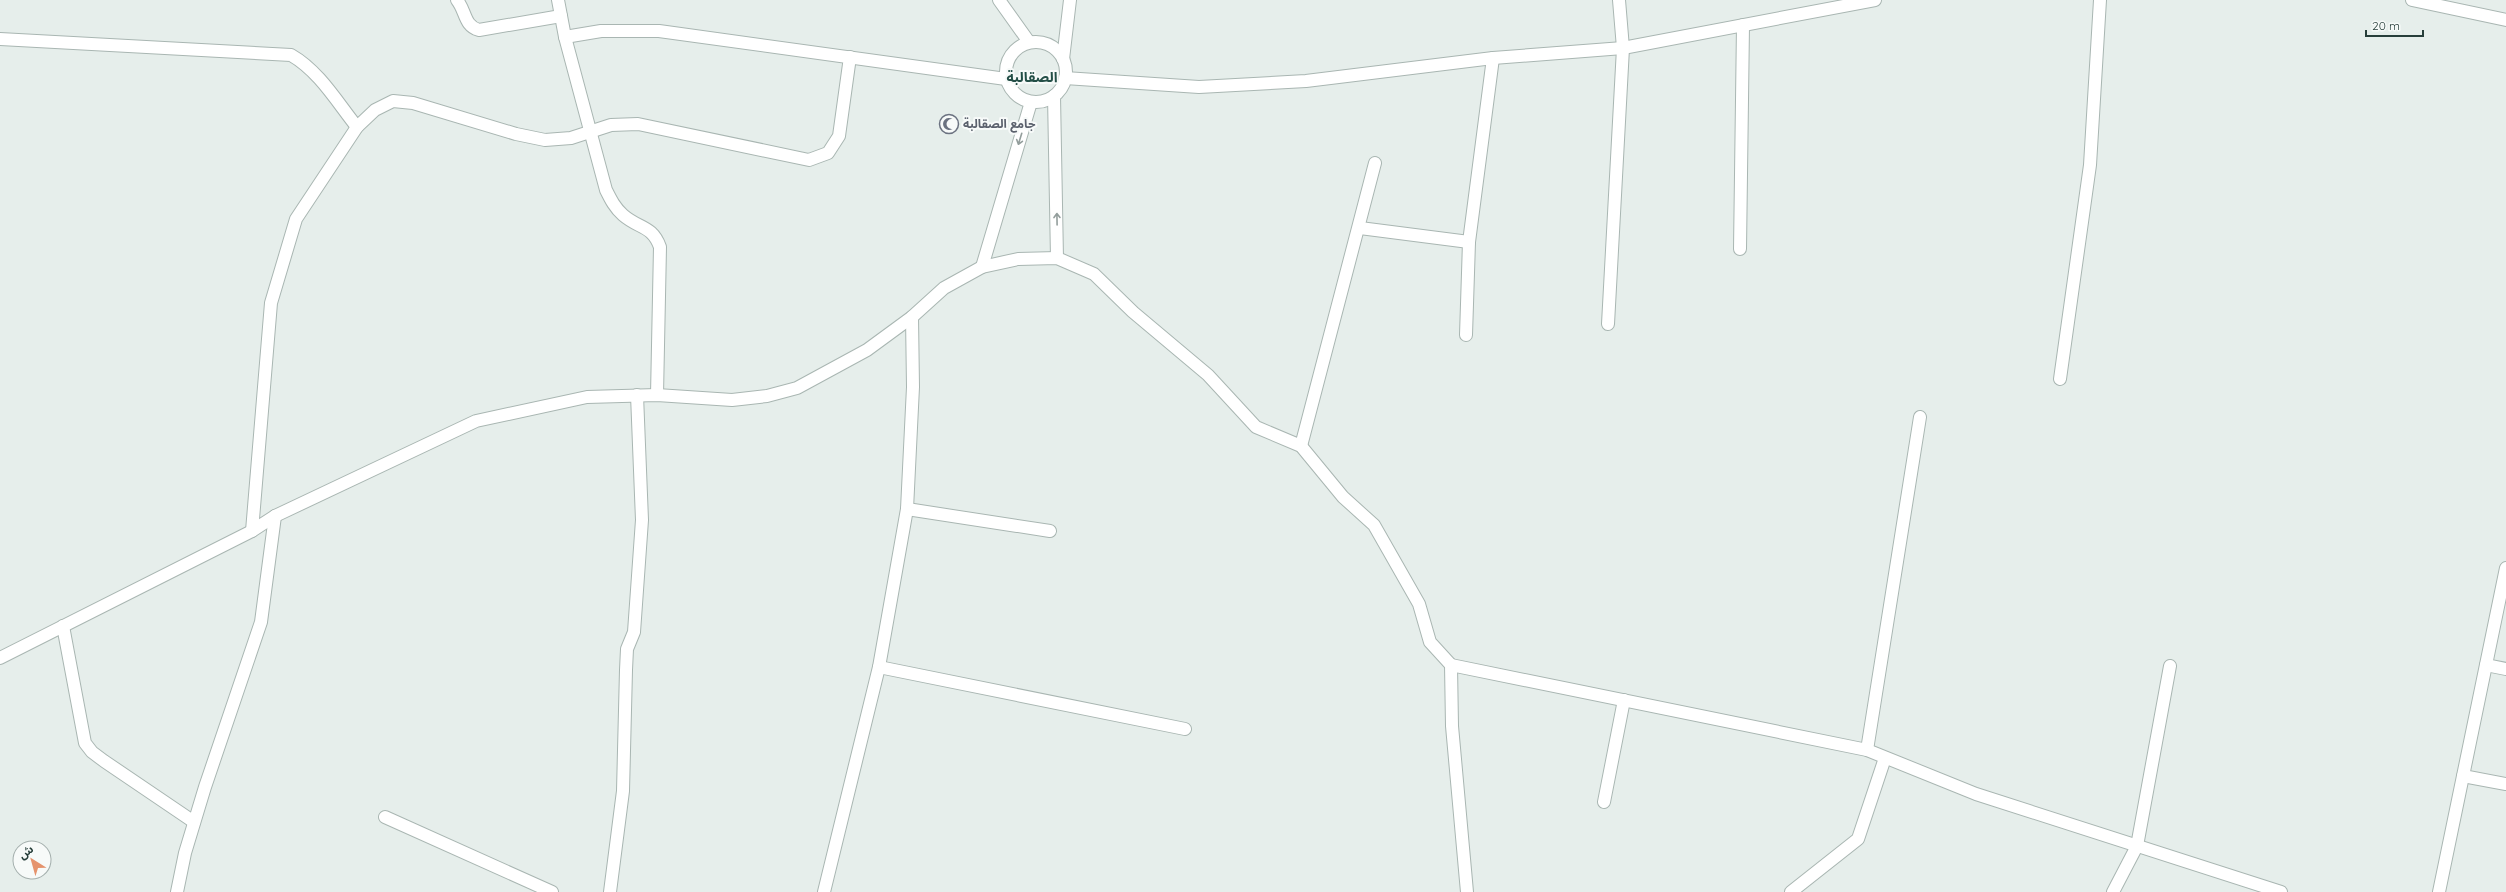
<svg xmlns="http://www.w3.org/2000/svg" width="2506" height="892" viewBox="0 0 2506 892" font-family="Quicksand,'Noto Sans Arabic',sans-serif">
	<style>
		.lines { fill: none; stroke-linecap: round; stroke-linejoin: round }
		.minor-casing { stroke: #a9b6b2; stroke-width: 14 }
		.minor { stroke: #fff; stroke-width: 12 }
		.oneway { stroke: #939e9c }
		.labels { text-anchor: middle; stroke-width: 4; stroke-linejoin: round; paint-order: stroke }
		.worship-label { font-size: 12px; font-weight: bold; fill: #5b616d; stroke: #f7faf9; text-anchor: start }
		.quarter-label { font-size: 14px; font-weight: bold; fill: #244f47; stroke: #f7faf9 }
	</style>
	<rect width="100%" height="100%" fill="#e6eeeb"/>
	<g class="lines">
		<defs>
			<g id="minor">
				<path d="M457,0C466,11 464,26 479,30L561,16"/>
				<path d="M558,0L565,37L606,190C611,200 615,208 623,215C639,229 652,225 660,247L657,395"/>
				<path d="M999,0L1029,42"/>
				<path d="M2412,0L2506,20"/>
				<path d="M565,37L601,31H659L1006,79"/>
				<path d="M0,39L291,55C319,71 337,102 357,127"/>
				<circle cx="1036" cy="72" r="30"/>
				<path d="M1063,59L1070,0"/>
				<path d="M1065,78L1199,87L1306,81L1493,58L1623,48L1875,0"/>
				<path d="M1054,96L1057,258"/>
				<path d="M1360,228L1469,242"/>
				<path d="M1740,249L1743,25"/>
				<path d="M982,267L1031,102"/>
				<path d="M1608,324L1623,48L1619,0"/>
				<path d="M1466,335L1469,242L1493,58"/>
				<path d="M2060,379L2090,165L2100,0"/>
				<path d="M1301,446L1375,163"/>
				<path d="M907,509L1050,531"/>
				<path d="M252,531L271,303L296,219L357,127L375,110L393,101L413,103L516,134L545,140L571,138L611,125L638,124L809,160L828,153L839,136L850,57"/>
				<path d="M63,626L85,743L92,752L104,761L194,822"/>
				<path d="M0,658L252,531L275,516L476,421L587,397L657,395L732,400L767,396L797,388L867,350L912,317L944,288L982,267L1018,259L1057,258L1094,274L1133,312L1208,375L1256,427L1301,446L1343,497L1374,525L1419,604L1430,642L1451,665L1452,726L1467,892"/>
				<path d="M1451,665L1867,750L1976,794L2281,892"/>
				<path d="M2486,665L2506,669"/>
				<path d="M879,667L1185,729"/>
				<path d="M1867,750L1920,417"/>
				<path d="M2463,776L2506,784"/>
				<path d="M1604,802L1624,700"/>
				<path d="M385,817L552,892"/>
				<path d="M177,892L185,853L205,787L261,622L275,516"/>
				<path d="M610,892L623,791L626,670L627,649L634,632L642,520L637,395"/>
				<path d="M824,892L879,667L907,509L913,387L912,317"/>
				<path d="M1791,892L1858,839L1885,758"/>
				<path d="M2113,892L2137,846L2170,666"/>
				<path d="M2439,892L2506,568"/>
			</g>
		</defs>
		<use href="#minor" class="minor-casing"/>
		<use href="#minor" class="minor"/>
	</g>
	<defs><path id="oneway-shaft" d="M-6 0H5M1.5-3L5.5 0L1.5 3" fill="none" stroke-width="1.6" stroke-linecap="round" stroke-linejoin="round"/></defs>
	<g class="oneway">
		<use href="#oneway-shaft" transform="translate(1020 139) rotate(107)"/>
		<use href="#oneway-shaft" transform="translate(1057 219) rotate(-91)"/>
	</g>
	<defs>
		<symbol id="mosque-ring" viewBox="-11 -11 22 22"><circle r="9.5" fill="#f7faf9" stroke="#6b7280" stroke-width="1.5"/><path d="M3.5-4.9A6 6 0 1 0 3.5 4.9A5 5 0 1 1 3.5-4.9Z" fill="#6b7280"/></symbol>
	</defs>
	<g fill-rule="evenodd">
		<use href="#mosque-ring" x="938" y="113" width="22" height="22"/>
	</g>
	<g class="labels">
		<g class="worship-label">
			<text x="963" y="128">جامع الصقالبة</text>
		</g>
		<g class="quarter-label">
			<text x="1032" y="82">الصقالبة</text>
		</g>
	</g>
	<g transform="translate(32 860) rotate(323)"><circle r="19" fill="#f7faf9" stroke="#a4afad"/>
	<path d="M0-3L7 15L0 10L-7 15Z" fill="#e5936d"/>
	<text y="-6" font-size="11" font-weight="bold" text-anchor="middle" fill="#273e3a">ش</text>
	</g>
	<path d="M2366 30v6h57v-6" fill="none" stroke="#273e3a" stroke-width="2"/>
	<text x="2372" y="30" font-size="12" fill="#273e3a" stroke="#f7faf9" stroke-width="3" paint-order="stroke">20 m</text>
</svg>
